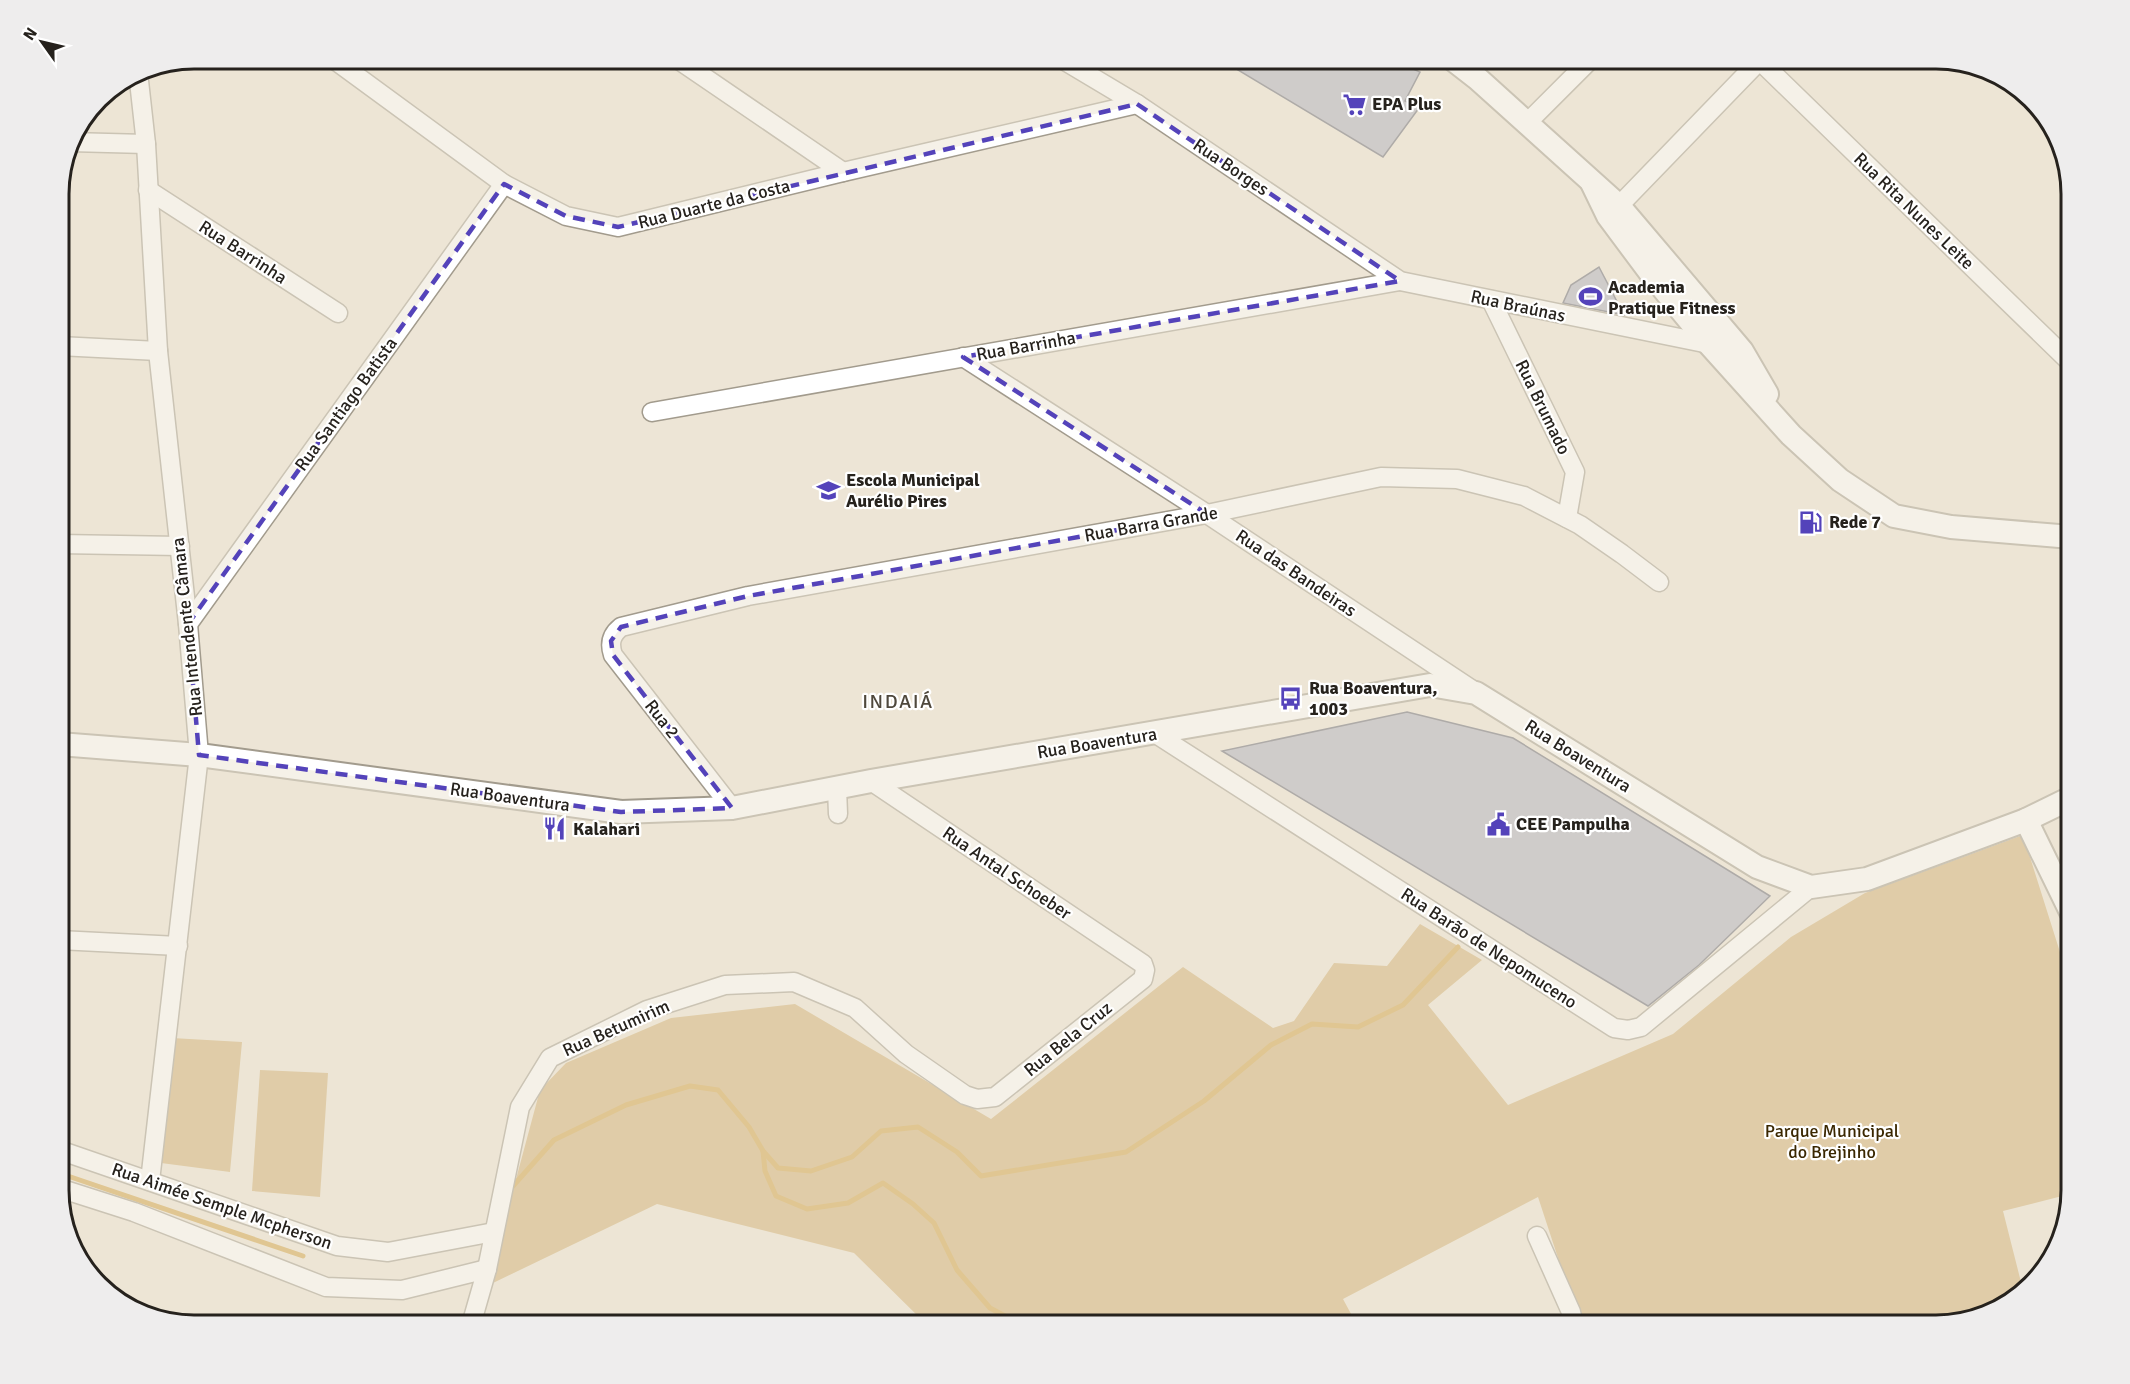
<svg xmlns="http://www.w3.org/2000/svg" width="2130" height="1384" viewBox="0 0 2130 1384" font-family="Signika,sans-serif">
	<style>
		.green { fill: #d0ae71 }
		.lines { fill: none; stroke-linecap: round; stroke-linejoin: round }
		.stream { stroke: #d0a041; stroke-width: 5 }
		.building { fill: #acadbc; stroke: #636471; stroke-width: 1.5 }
		.minor-casing { stroke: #a29b8d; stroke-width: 21 }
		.tertiary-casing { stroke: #a29b8d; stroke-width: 26 }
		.minor { stroke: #fff; stroke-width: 18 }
		.tertiary { stroke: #fff; stroke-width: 22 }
		.marked { fill: none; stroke: #5443ba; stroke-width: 4.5; stroke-dasharray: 12 8; stroke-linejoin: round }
		.labels { text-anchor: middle; stroke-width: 4.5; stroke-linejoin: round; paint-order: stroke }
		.poi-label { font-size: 18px; font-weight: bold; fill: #26221d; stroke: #fff; text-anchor: start }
		.street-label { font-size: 18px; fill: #26221d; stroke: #fff }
		.park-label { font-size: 18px; fill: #3a2700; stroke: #fff }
		.neighbourhood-label { font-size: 20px; letter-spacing: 1.5px; fill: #4f483c; stroke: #fff }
		.rim { fill: none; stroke: #26221d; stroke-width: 3 }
	</style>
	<rect width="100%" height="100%" fill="#ede5d6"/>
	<g class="green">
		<path d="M2023,835L2071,987V1191L2070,1194L2003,1211L2023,1290L2004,1308L1937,1325H1580L1538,1197L1343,1299L1357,1325H927L854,1253L657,1204L493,1283L505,1220L540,1090L566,1063L671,1018L795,1004L991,1119L1183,967L1273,1028L1294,1021L1334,963L1387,966L1420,924L1482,960L1428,1005L1508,1105L1673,1034L1791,937L1865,893Z"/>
		<path d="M172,1038L242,1042L230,1172L161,1163Z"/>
		<path d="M260,1070L328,1073L320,1197L252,1191Z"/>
	</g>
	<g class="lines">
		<g class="stream">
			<path d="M763,1151L765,1171L776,1196L807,1209L848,1203L883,1183L913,1204L934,1223L957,1270L990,1308L1022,1325"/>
			<path d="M59,1173L303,1256"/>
			<path d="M513,1186L554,1140L626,1105L690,1086L718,1090L749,1127L763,1151L778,1168L811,1171L852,1157L881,1131L918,1127L957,1152L981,1176L1126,1152L1204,1101L1271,1045L1312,1024L1358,1027L1403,1005L1458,947"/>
		</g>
	</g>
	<g class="building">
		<path d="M1218,58H1389L1420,72L1405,101L1419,108L1383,157Z"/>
		<path d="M1599,267L1624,315L1563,303L1571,285Z"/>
		<path d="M1407,712L1513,738L1770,896L1699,965L1648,1006L1222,751Z"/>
	</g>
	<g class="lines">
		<defs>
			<g id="minor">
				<path d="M332,58L504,184L566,216L618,227L843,172L1137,104"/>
				<path d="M676,58L843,172"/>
				<path d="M1060,58L1137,104L1400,281L1714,345"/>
				<path d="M1757,58L2071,363"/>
				<path d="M138,72L146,144L158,351L188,624L199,755L150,1181"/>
				<path d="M1526,124L1592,58"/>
				<path d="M70,142L146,144"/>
				<path d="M148,190L338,313"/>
				<path d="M1610,215L1762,58"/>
				<path d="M1491,300L1575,472L1567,518"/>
				<path d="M59,346L158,351"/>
				<path d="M963,357L1207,514L1474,691"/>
				<path d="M652,412L1400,281"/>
				<path d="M59,544L180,546"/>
				<path d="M188,624L504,184"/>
				<path d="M1156,734L1614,1028L1628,1030L1641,1027L1811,887"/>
				<path d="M837,788L838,814"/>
				<path d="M732,808L613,655C609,643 611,635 621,627L748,596L1207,514L1381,477L1457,479L1524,496L1580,525L1622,554L1659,582"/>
				<path d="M59,940L178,946"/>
				<path d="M59,1150L337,1246L388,1252L494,1232"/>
				<path d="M59,1188L134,1212L326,1287L402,1290L487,1269"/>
				<path d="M1537,1236L1571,1312L1574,1325"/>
				<path d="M471,1325L487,1269L520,1107L550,1058L647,1010L725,985L794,982L855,1008L906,1054L965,1095L977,1099L995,1097L1143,979L1145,970L1143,964L871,781"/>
			</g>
			<g id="tertiary">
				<path d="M1451,58L1478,79L1619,206L1742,351L1767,394"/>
				<path d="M1592,183L1608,216L1652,275L1709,344L1791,435L1840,480L1894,516L1951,527L2071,537"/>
				<path d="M59,744L199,755L621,812L732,808L871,781L1430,685L1476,693L1757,867L1811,887L1867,879L2026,820L2071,798"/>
				<path d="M2026,820L2071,912"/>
			</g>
		</defs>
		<use href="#minor" class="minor-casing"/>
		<use href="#tertiary" class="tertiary-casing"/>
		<use href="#minor" class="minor"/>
		<use href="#tertiary" class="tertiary"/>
	</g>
	<path d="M0 0H2130V1384H0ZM1137,104L1400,281L963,357L1207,514L748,596L621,627L611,641L613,655L732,808L621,812L199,755L188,624L504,184L566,216L618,227Z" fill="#ede5d6" fill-opacity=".55" fill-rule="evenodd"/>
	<path class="marked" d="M1137,104L1400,281L963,357L1207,514L748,596L621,627L611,641L613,655L732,808L621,812L199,755L188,624L504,184L566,216L618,227Z"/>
	<defs>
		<symbol id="supermarket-bare" viewBox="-9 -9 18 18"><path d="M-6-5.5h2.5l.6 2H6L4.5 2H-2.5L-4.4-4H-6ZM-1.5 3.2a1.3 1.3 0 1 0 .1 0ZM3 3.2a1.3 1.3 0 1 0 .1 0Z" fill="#5443ba" stroke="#fff" stroke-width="2.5" paint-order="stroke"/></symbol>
		<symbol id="stadium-bare" viewBox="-9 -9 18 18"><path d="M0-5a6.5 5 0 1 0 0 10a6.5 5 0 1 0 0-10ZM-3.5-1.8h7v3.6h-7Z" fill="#5443ba" stroke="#fff" stroke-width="2.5" paint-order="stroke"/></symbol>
		<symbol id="school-bare" viewBox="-9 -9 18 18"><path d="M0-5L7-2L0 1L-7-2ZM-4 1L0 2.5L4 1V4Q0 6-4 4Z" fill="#5443ba" stroke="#fff" stroke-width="2.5" paint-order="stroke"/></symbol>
		<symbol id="fuel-bare" viewBox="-9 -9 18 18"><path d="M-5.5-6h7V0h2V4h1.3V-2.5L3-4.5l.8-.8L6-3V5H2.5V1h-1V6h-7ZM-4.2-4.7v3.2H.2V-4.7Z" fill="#5443ba" stroke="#fff" stroke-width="2.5" paint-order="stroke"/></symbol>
		<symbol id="bus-bare" viewBox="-9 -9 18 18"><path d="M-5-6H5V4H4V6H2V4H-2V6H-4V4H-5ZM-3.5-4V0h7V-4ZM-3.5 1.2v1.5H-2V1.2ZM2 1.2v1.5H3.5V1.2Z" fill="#5443ba" stroke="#fff" stroke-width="2.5" paint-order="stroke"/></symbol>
		<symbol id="civic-bare" viewBox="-9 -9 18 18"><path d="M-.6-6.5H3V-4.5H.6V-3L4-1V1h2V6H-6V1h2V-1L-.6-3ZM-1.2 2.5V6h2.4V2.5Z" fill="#5443ba" stroke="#fff" stroke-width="2.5" paint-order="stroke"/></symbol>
		<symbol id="restaurant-bare" viewBox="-9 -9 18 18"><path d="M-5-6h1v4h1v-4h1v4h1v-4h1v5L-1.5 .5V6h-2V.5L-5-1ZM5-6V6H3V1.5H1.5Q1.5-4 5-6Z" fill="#5443ba" stroke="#fff" stroke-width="2.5" paint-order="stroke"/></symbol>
	</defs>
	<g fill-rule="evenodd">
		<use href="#supermarket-bare" x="1338" y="88" width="33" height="33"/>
		<use href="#stadium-bare" x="1574" y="280" width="33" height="33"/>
		<use href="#school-bare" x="812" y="474" width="33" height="33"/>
		<use href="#fuel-bare" x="1794" y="506" width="33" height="33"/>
		<use href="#bus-bare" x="1274" y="682" width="33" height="33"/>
		<use href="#civic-bare" x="1482" y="808" width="33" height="33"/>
		<use href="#restaurant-bare" x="538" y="812" width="33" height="33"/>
	</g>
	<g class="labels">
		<g class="poi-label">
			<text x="1372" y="110">EPA Plus</text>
			<text x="1608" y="293">Academia<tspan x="1608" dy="21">Pratique Fitness</tspan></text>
			<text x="846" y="486">Escola Municipal<tspan x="846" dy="21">Aurélio Pires</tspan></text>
			<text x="1829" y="528">Rede 7</text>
			<text x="1309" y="694">Rua Boaventura,<tspan x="1309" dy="21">1003</tspan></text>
			<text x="1516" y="830">CEE Pampulha</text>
			<text x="573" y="835">Kalahari</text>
		</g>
		<g class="street-label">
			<text transform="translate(1231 167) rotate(34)" y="6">Rua Borges</text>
			<text transform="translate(714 204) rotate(-14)" y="6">Rua Duarte da Costa</text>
			<text transform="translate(1914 211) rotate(44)" y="6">Rua Rita Nunes Leite</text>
			<text transform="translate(243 252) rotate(33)" y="6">Rua Barrinha</text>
			<text transform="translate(1518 306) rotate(12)" y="6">Rua Braúnas</text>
			<text transform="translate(1026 346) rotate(-10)" y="6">Rua Barrinha</text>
			<text transform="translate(346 404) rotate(-54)" y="6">Rua Santiago Batista</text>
			<text transform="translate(1543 407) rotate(64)" y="6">Rua Brumado</text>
			<text transform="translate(1151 524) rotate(-10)" y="6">Rua Barra Grande</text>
			<text transform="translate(1296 573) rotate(34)" y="6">Rua das Bandeiras</text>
			<text transform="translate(187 627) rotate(-96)" y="6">Rua Intendente Câmara</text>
			<text transform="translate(662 719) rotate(52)" y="6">Rua 2</text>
			<text transform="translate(1097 743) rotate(-9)" y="6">Rua Boaventura</text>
			<text transform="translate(1578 756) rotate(32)" y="6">Rua Boaventura</text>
			<text transform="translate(510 797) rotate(8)" y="6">Rua Boaventura</text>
			<text transform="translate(1007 873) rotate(34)" y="6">Rua Antal Schoeber</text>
			<text transform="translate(1489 948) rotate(33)" y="6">Rua Barão de Nepomuceno</text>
			<text transform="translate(616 1028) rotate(-24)" y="6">Rua Betumirim</text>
			<text transform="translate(1068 1039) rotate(-39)" y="6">Rua Bela Cruz</text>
			<text transform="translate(222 1206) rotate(19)" y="6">Rua Aimée Semple Mcpherson</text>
		</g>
		<g class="park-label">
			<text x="1832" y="1137">Parque Municipal<tspan x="1832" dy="21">do Brejinho</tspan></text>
		</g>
		<g class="neighbourhood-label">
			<text x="898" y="708">INDAIÁ</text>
		</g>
	</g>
	<path d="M0 0H2130V1384H0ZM194 69H1936A125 125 0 0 1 2061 194V1190A125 125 0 0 1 1936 1315H194A125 125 0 0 1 69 1190V194A125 125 0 0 1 194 69Z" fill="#eeeded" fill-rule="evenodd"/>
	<path class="rim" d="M194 69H1936A125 125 0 0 1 2061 194V1190A125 125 0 0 1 1936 1315H194A125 125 0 0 1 69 1190V194A125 125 0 0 1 194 69Z"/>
	<g transform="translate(42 42) rotate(304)" stroke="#ffffff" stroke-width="4.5" paint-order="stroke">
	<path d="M0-4.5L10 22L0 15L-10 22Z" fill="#26221d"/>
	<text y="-9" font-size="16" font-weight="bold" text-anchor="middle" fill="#26221d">N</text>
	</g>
</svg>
